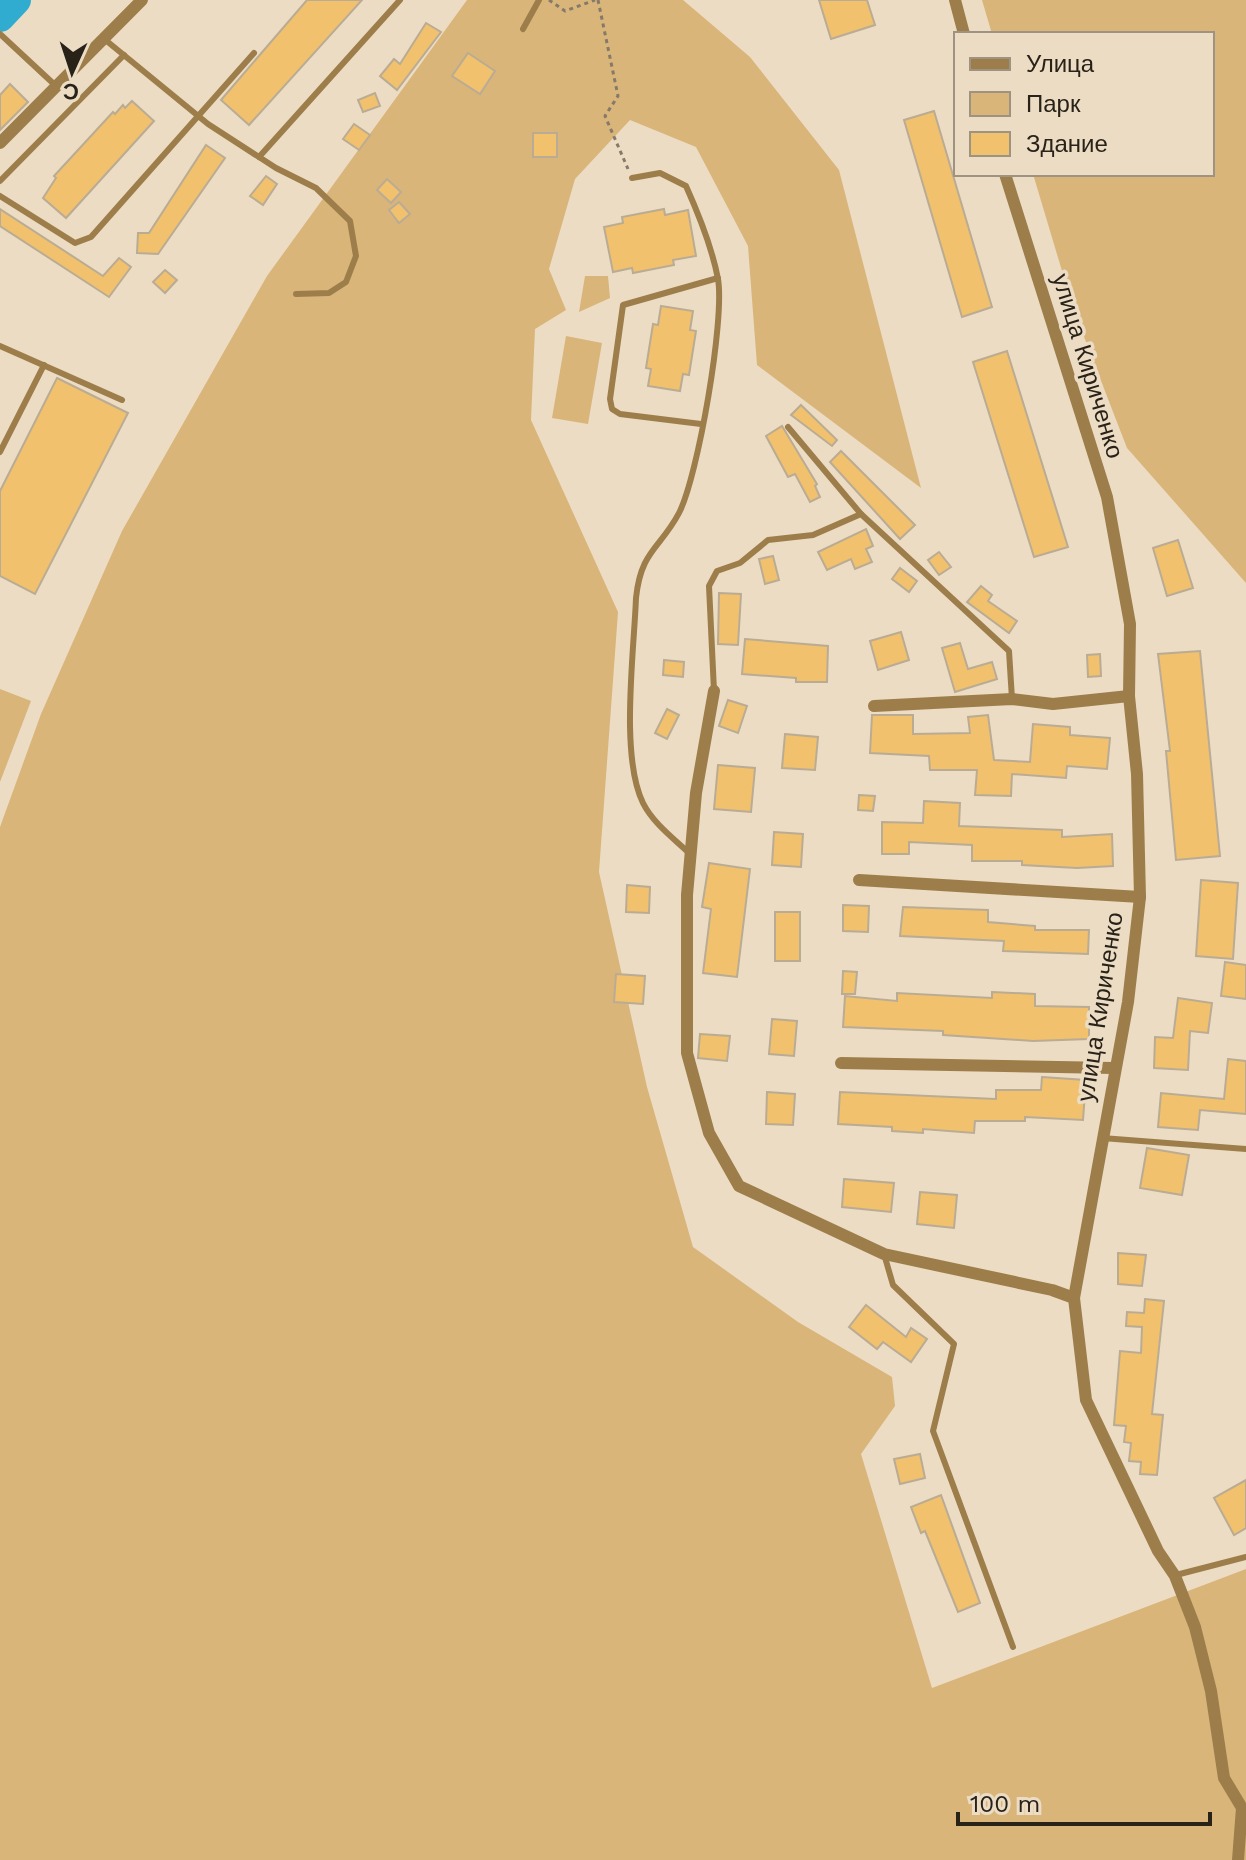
<svg xmlns="http://www.w3.org/2000/svg" width="1246" height="1860" viewBox="0 0 1246 1860" font-family="'Work Sans',sans-serif">
	<style>
		.green { fill: #d9b57a }
		.lines { fill: none; stroke-linecap: round; stroke-linejoin: round }
		.river { stroke: #30acd1; stroke-width: 30 }
		.building { fill: #f1c16d; stroke: #baac94; stroke-width: 2 }
		.path { stroke: #857a6a; stroke-width: 3; stroke-dasharray: 4 4; stroke-linecap: butt }
		.lane { stroke: #9d7e4a; stroke-width: 6 }
		.street { stroke: #9d7e4a; stroke-width: 12 }
		.labels { text-anchor: middle; stroke-width: 7; stroke-linejoin: round; paint-order: stroke }
		.street-label { font-size: 24px; fill: #282219; stroke: #ecdcc4 }
	</style>
	<rect width="100%" height="100%" fill="#ecdcc4"/>
	<g class="green">
		<path d="M467,0H683L750,57L839,170L921,488L757,365L748,246L696,147L630,120L575,179L549,269L566,310L535,329L531,420L618,612L599,872L647,1087L693,1247L798,1322L892,1377L895,1406L861,1454L932,1688L1246,1569V1860H0V827L41,714L122,531L267,276Z"/>
		<path d="M982,0H1246V583L1127,448L1074,311L1033,174H1212V34H992Z"/>
		<path d="M585,276H608L610,298L579,312Z"/>
		<path d="M566,336L602,343L588,424L552,418Z"/>
		<path d="M0,689L31,701L0,782Z"/>
	</g>
	<g class="lines">
		<path class="river" d="M0,17L16,0"/>
	</g>
	<g class="building">
		<path d="M307,0H362L249,125L221,100Z"/>
		<path d="M819,0H867L875,25L831,39Z"/>
		<path d="M426,23L441,32L397,90L380,76L394,59L400,64Z"/>
		<path d="M468,53L495,71L480,94L452,76Z"/>
		<path d="M10,84L28,102L0,130V95Z"/>
		<path d="M375,93L380,106L363,112L358,100Z"/>
		<path d="M132,101L154,121L66,218L43,198L56,178L54,176L113,112L115,114L123,105L125,108Z"/>
		<path d="M934,111L992,307L962,317L904,120Z"/>
		<path d="M354,124L370,135L359,150L343,139Z"/>
		<rect x="533" y="133" width="24" height="24"/>
		<path d="M206,145L225,158L158,254L137,253L138,233H149Z"/>
		<path d="M266,176L277,184L263,205L250,196Z"/>
		<path d="M387,179L401,192L391,203L377,190Z"/>
		<path d="M399,202L410,214L399,223L389,210Z"/>
		<path d="M0,209L103,276L119,258L131,267L109,297L0,226Z"/>
		<path d="M664,209L665,215L688,210L696,256L673,260L674,265L633,273L632,268L613,272L604,227L623,223L622,217Z"/>
		<path d="M165,270L177,280L165,293L153,282Z"/>
		<path d="M661,306L693,311L690,330L696,331L689,375L683,374L680,391L648,386L651,369L646,368L653,324L658,325Z"/>
		<path d="M1007,351L1068,547L1034,557L973,362Z"/>
		<path d="M57,378L128,413L35,594L0,576V491Z"/>
		<path d="M801,405L837,440L832,446L791,415Z"/>
		<path d="M782,426L817,484L815,486L820,497L810,502L795,474L788,477L766,436Z"/>
		<path d="M841,451L915,525L900,539L830,462Z"/>
		<path d="M866,529L873,546L866,549L872,562L855,569L851,559L827,570L818,552Z"/>
		<path d="M1178,540L1193,588L1167,596L1153,548Z"/>
		<path d="M939,552L951,567L939,575L928,560Z"/>
		<path d="M773,556L779,580L765,584L759,559Z"/>
		<path d="M900,568L917,581L909,592L892,579Z"/>
		<path d="M981,586L992,595L988,601L1017,621L1009,633L967,602Z"/>
		<path d="M719,593L741,594L738,645L718,644Z"/>
		<path d="M901,632L909,660L878,670L870,641Z"/>
		<path d="M745,639L828,646L827,682H796V678L742,674Z"/>
		<path d="M960,643L968,669L992,662L997,679L955,692L942,648Z"/>
		<path d="M1200,651L1220,856L1176,860L1166,751H1170L1158,654Z"/>
		<path d="M1100,654L1101,676L1088,677L1087,655Z"/>
		<path d="M664,660L684,662L683,677L663,675Z"/>
		<path d="M728,700L747,706L738,733L719,726Z"/>
		<path d="M667,709L679,715L667,739L655,733Z"/>
		<path d="M872,715H913V734L970,733L968,717L988,715L994,760L1030,762L1033,724L1070,727V735L1110,738L1107,769L1067,766L1066,778L1012,774L1011,796L975,795L977,770H930L929,756L870,753Z"/>
		<path d="M785,734L818,737L815,770L782,768Z"/>
		<path d="M718,765L755,768L751,812L714,809Z"/>
		<path d="M859,795L875,796L873,811L858,810Z"/>
		<path d="M924,801L960,803L959,826L1062,830V837L1112,834L1113,866L1077,868L1022,865V861H972V845L909,842V854H882V822L923,823Z"/>
		<path d="M774,832L803,834L801,867L772,865Z"/>
		<path d="M709,863L750,869L737,977L703,973L711,909L702,907Z"/>
		<path d="M1201,880L1238,883L1233,959L1196,956Z"/>
		<path d="M627,885L650,887L649,913L626,912Z"/>
		<path d="M843,905L869,906L868,932L843,931Z"/>
		<path d="M903,907L988,910V922L1035,926V930H1089L1088,954L1003,951L1004,941L900,936Z"/>
		<rect x="775" y="912" width="25" height="49"/>
		<path d="M1225,962L1246,965V999L1221,996Z"/>
		<path d="M843,971L857,972L855,994H842Z"/>
		<path d="M616,974L645,976L643,1004L614,1002Z"/>
		<path d="M992,992L1035,994V1006L1089,1007V1039L1033,1041L943,1035V1031L843,1027L845,996L897,1001V993L992,998Z"/>
		<path d="M1178,998L1212,1003L1208,1033L1190,1031L1188,1070L1154,1068L1155,1037L1173,1038Z"/>
		<path d="M772,1019L797,1021L794,1056L769,1054Z"/>
		<path d="M700,1034L730,1036L727,1061L698,1058Z"/>
		<path d="M1228,1059L1246,1061V1114L1200,1110L1198,1130L1158,1127L1161,1093L1224,1099Z"/>
		<path d="M1042,1077L1086,1080L1083,1120L1025,1117V1121H975L974,1133L923,1129V1133L892,1131V1127L838,1124L840,1092L996,1099V1090H1041Z"/>
		<path d="M767,1092L795,1094L793,1125L766,1124Z"/>
		<path d="M1147,1148L1189,1155L1182,1195L1140,1188Z"/>
		<path d="M844,1179L894,1183L891,1212L842,1207Z"/>
		<path d="M920,1192L957,1195L954,1228L917,1224Z"/>
		<path d="M1118,1253L1146,1255L1142,1286L1118,1284Z"/>
		<path d="M1145,1299L1164,1301L1152,1414L1163,1415L1157,1475L1140,1474L1141,1462L1129,1461L1131,1443L1124,1442L1126,1426L1114,1425L1120,1351L1141,1353L1142,1327L1126,1326L1127,1312L1144,1313Z"/>
		<path d="M866,1305L906,1337L911,1328L927,1339L911,1362L883,1342L877,1349L849,1327Z"/>
		<path d="M920,1454L925,1478L900,1484L894,1459Z"/>
		<path d="M1246,1480V1528L1234,1535L1214,1498Z"/>
		<path d="M941,1495L980,1603L958,1612L925,1531L921,1533L911,1507Z"/>
	</g>
	<g class="lines">
		<g class="path">
			<path d="M549,0L565,11L595,0"/>
			<path d="M598,0L618,96L605,116L628,169"/>
		</g>
		<g class="lane">
			<path d="M523,29L539,0"/>
			<path d="M0,34L56,86"/>
			<path d="M103,38L208,124L276,168L316,188L350,221L356,256L346,282L329,293L296,294"/>
			<path d="M259,157L400,0"/>
			<path d="M632,178L660,173L686,186C699,215 712,247 718,279C725,319 698,476 679,513C660,549 641,550 636,598C634,652 620,756 643,803C653,823 673,838 689,853"/>
			<path d="M0,181L124,55"/>
			<path d="M0,196L75,243L91,237L254,53"/>
			<path d="M0,346L122,400"/>
			<path d="M701,424L620,414L612,409L610,399L623,305L718,278"/>
			<path d="M788,427L861,514L1009,651L1012,699"/>
			<path d="M0,452L44,365"/>
			<path d="M714,691L709,586L717,571L740,563L768,540L813,535L861,514"/>
			<path d="M1102,1138L1246,1149"/>
			<path d="M884,1254L893,1285L954,1344L933,1431L1013,1647"/>
			<path d="M1176,1575L1246,1557"/>
		</g>
		<g class="street">
			<path d="M955,0L964,34"/>
			<path d="M0,143L142,0"/>
			<path d="M1005,174L1107,497L1130,624L1129,696L1137,774L1140,897L1128,1002L1074,1298L1086,1400L1158,1551L1175,1576L1195,1627L1211,1691L1224,1778L1242,1808L1238,1860"/>
			<path d="M714,691L696,793L687,895V1053L709,1133L739,1186L884,1254L1052,1290L1074,1298"/>
			<path d="M874,706L1012,699L1053,704L1129,696"/>
			<path d="M859,880L1140,897"/>
			<path d="M841,1063L1113,1068"/>
		</g>
	</g>
	<g class="labels">
		<g class="street-label">
			<text transform="translate(1088 366) rotate(73)" y="8">улица Кириченко</text>
			<text transform="translate(1100 1007) rotate(-81)" y="8">улица Кириченко</text>
		</g>
	</g>
	<rect x="954" y="32" width="260" height="144" fill="#ecdcc4" stroke="#9e9280" stroke-width="2"/>
	<rect x="970" y="58" width="40" height="12" fill="#9d7e4a" stroke="#9e9280" stroke-width="2"/>
	<text x="1026" y="72" font-size="24" fill="#282219">Улица</text>
	<rect x="970" y="92" width="40" height="24" fill="#d9b57a" stroke="#9e9280" stroke-width="2"/>
	<text x="1026" y="112" font-size="24" fill="#282219">Парк</text>
	<rect x="970" y="132" width="40" height="24" fill="#f1c16d" stroke="#9e9280" stroke-width="2"/>
	<text x="1026" y="152" font-size="24" fill="#282219">Здание</text>
	<g transform="translate(72 72) rotate(183)" stroke="#ecdcc4" stroke-width="6" paint-order="stroke">
	<path d="M0-6L14 30L0 20L-14 30Z" fill="#282219"/>
	<text y="-12" font-size="22" font-weight="bold" text-anchor="middle" fill="#282219">С</text>
	</g>
	<path d="M958 1812v12h252v-12" fill="none" stroke="#282219" stroke-width="4"/>
	<text x="970" y="1812" font-size="24" fill="#282219" stroke="#ecdcc4" stroke-width="6" paint-order="stroke">100 m</text>
</svg>
